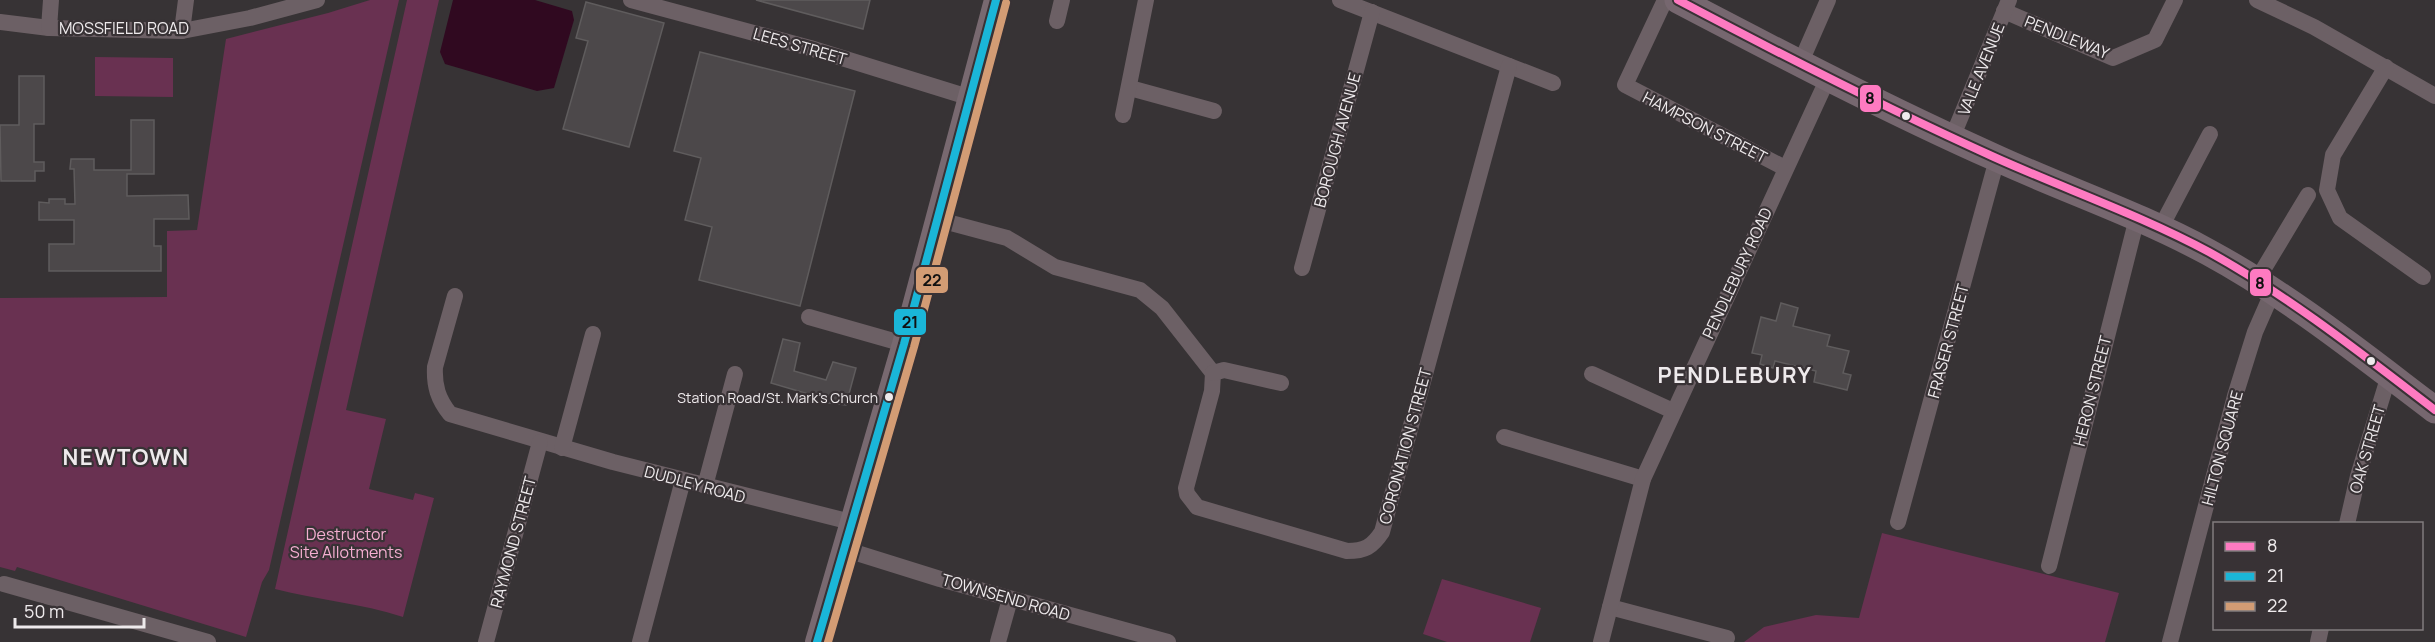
<svg xmlns="http://www.w3.org/2000/svg" width="2435" height="642" viewBox="0 0 2435 642" font-family="Manrope,sans-serif">
	<style>
		.green { fill: #693151 }
		.water { fill: #300920 }
		.building { fill: #4c484a; stroke: #5f5c5d; stroke-width: 1.5 }
		.lines { fill: none; stroke-linecap: round; stroke-linejoin: round }
		.minor { stroke: #6c6065; stroke-width: 16 }
		.secondary { stroke: #786970; stroke-width: 24 }
		.primary { stroke: #76676f; stroke-width: 27 }
		.bus-1-casing { stroke: #383235; stroke-width: 12 }
		.bus-2-casing { stroke: #383235; stroke-width: 12 }
		.bus-3-casing { stroke: #383235; stroke-width: 12 }
		.bus-1 { stroke: #fe7ac1; stroke-width: 8 }
		.bus-2 { stroke: #1ab6d8; stroke-width: 8 }
		.bus-3 { stroke: #d39c74; stroke-width: 8 }
		.bus-dot { fill: #eeeaec; stroke: #383235; stroke-width: 2 }
		.labels { text-anchor: middle; stroke-width: 4.5; stroke-linejoin: round; paint-order: stroke }
		.bus-label { font-size: 14px; fill: #eeeaec; stroke: #383235; text-anchor: end }
		.street-label { font-size: 16px; fill: #eeeaec; stroke: #383235 }
		.park-label { font-size: 16px; fill: #f5aed1; stroke: #383235 }
		.district-label { font-size: 22px; font-weight: bold; letter-spacing: 1.5px; fill: #eeeaec; stroke: #383235 }
		.line-badge { stroke: #383235; stroke-width: 2 }
		.pale-badge-label { font-size: 16px; text-anchor: middle; font-weight: bold; fill: #111 }
	</style>
	<rect width="100%" height="100%" fill="#373335"/>
	<g class="green">
		<path d="M370,0H399L269,570L262,582L246,637L17,567L15,571L0,567V298L167,297V231L197,230L226,39L328,13Z"/>
		<path d="M407,0H439L346,410L386,419L369,489L413,500L415,493L434,498L403,617C361,603 317,600 275,589Z"/>
		<path d="M95,57L173,58V97L95,96Z"/>
		<path d="M1882,533L2119,593L2105,642H1744L1764,627L1816,615L1859,618Z"/>
		<path d="M1442,579L1541,608L1530,642H1447L1423,634Z"/>
	</g>
	<path class="water" d="M453,0H535L572,11L574,20L554,88L537,91L445,64L440,52Z"/>
	<g class="building">
		<path d="M756,0H870L863,29Z"/>
		<path d="M586,2L664,23L629,147L563,129L588,41L576,38Z"/>
		<path d="M700,52L855,91L800,306L699,280L712,227L685,220L701,158L674,151Z"/>
		<path d="M19,76H44V124H34V162H44V171H35V181H1L0,125H19Z"/>
		<path d="M131,120H154V174H127V196L188,195L189,219H154V246H161V271H49V244H74V220H39V202L49,203V199H65V204H75L74,169H70L71,159H94V170H131Z"/>
		<path d="M1781,303L1798,308L1793,326L1830,335L1827,346L1849,351L1843,373L1851,375L1847,390L1814,382L1816,371L1775,361L1773,368L1760,364L1762,355L1752,353L1761,317L1776,321Z"/>
		<path d="M783,339L800,343L794,371L826,380L833,362L856,368L846,405L821,402L822,398L771,383Z"/>
	</g>
	<g class="lines">
		<g class="minor">
			<path d="M631,0L810,48L968,97"/>
			<path d="M1340,0L1553,83"/>
			<path d="M1665,0L1625,85L1785,168"/>
			<path d="M2257,0L2314,27L2435,96"/>
			<path d="M2004,11L2113,58L2155,40L2175,0"/>
			<path d="M1057,21L1062,0"/>
			<path d="M0,22L49,28L182,31L250,18L317,0"/>
			<path d="M49,28L51,0"/>
			<path d="M182,31L186,0"/>
			<path d="M1800,64L1828,0"/>
			<path d="M2386,67L2333,155L2327,190L2340,218L2423,277"/>
			<path d="M1130,88L1214,111"/>
			<path d="M1123,115L1146,0"/>
			<path d="M1952,138L2009,0"/>
			<path d="M936,219L1007,238L1055,267L1140,290L1162,308L1213,373"/>
			<path d="M2161,227L2210,134"/>
			<path d="M1302,268L1372,12"/>
			<path d="M2257,280L2308,195"/>
			<path d="M455,296L435,367C434,386 438,399 450,414L613,462L851,522"/>
			<path d="M809,317L904,344"/>
			<path d="M1213,373L1212,391L1186,488L1187,494L1197,507L1347,551C1365,551 1372,547 1382,532L1509,66"/>
			<path d="M1213,373L1224,370L1281,383"/>
			<path d="M1592,374L1673,411"/>
			<path d="M1504,437L1643,479"/>
			<path d="M562,448L593,334"/>
			<path d="M705,486L735,374"/>
			<path d="M1898,522L1997,159"/>
			<path d="M2347,524L2358,476L2389,375"/>
			<path d="M844,549L940,579L1168,642"/>
			<path d="M2049,566L2137,218"/>
			<path d="M4,584L208,642"/>
			<path d="M1610,607L1727,638"/>
			<path d="M486,642L540,442"/>
			<path d="M640,642L683,480"/>
			<path d="M998,642L1010,599"/>
			<path d="M1601,642L1643,479L1828,78"/>
			<path d="M2170,642L2235,396L2255,332L2273,291"/>
			<path d="M2318,642L2321,628"/>
		</g>
		<path class="secondary" d="M817,642L904,344L996,0"/>
		<path class="primary" d="M1678,0C1783,55 1888,110 1996,158C2066,190 2140,215 2208,252C2289,296 2361,354 2435,410"/>
		<defs>
			<path id="bus-1" d="M1678,0C1782,55 1887,109 1994,157C2065,189 2140,215 2209,252C2290,297 2362,354 2435,410"/>
			<path id="bus-2" d="M817,642L904,344L996,0"/>
			<path id="bus-3" d="M828,642L914,347L1006,3"/>
		</defs>
		<use href="#bus-1" class="bus-1-casing"/>
		<use href="#bus-2" class="bus-2-casing"/>
		<use href="#bus-3" class="bus-3-casing"/>
		<use href="#bus-1" class="bus-1"/>
		<use href="#bus-2" class="bus-2"/>
		<use href="#bus-3" class="bus-3"/>
	</g>
	<g class="bus-dot">
		<circle cx="1906" cy="116" r="5"/>
		<circle cx="2371" cy="361" r="5"/>
		<circle cx="889" cy="397" r="5"/>
	</g>
	<g class="labels">
		<g class="bus-label">
			<text x="878" y="403">Station Road/St. Mark's Church</text>
		</g>
		<g class="street-label">
			<text x="124" y="34">MOSSFIELD ROAD</text>
			<text transform="translate(2067 37) rotate(22)" y="6">PENDLEWAY</text>
			<text transform="translate(800 46) rotate(16)" y="6">LEES STREET</text>
			<text transform="translate(1981 69) rotate(-68)" y="6">VALE AVENUE</text>
			<text transform="translate(1705 127) rotate(27)" y="6">HAMPSON STREET</text>
			<text transform="translate(1337 140) rotate(-75)" y="6">BOROUGH AVENUE</text>
			<text transform="translate(1737 273) rotate(-65)" y="6">PENDLEBURY ROAD</text>
			<text transform="translate(1948 341) rotate(-75)" y="6">FRASER STREET</text>
			<text transform="translate(2092 391) rotate(-76)" y="6">HERON STREET</text>
			<text transform="translate(1405 446) rotate(-75)" y="6">CORONATION STREET</text>
			<text transform="translate(2222 448) rotate(-75)" y="6">HILTON SQUARE</text>
			<text transform="translate(2367 449) rotate(-74)" y="6">OAK STREET</text>
			<text transform="translate(695 484) rotate(15)" y="6">DUDLEY ROAD</text>
			<text transform="translate(513 542) rotate(-75)" y="6">RAYMOND STREET</text>
			<text transform="translate(1006 597) rotate(16)" y="6">TOWNSEND ROAD</text>
		</g>
		<g class="park-label">
			<text x="346" y="540">Destructor<tspan x="346" dy="18">Site Allotments</tspan></text>
		</g>
		<g class="district-label">
			<text x="1735" y="383">PENDLEBURY</text>
			<text x="126" y="465">NEWTOWN</text>
		</g>
	</g>
	<g class="line-badge">
		<rect x="1859" y="84" width="23" height="29" rx="6" fill="#fe7ac1"/>
		<rect x="915" y="266" width="34" height="28" rx="6" fill="#d39c74"/>
		<rect x="2249" y="268" width="23" height="29" rx="6" fill="#fe7ac1"/>
		<rect x="893" y="308" width="34" height="28" rx="6" fill="#1ab6d8"/>
	</g>
	<g class="pale-badge-label">
		<text x="1870" y="104">8</text>
		<text x="932" y="286">22</text>
		<text x="2260" y="289">8</text>
		<text x="910" y="328">21</text>
	</g>
	<rect x="2213" y="522" width="210" height="108" fill="#383235" stroke="#817c7e" stroke-width="1.5"/>
	<rect x="2225" y="542" width="30" height="9" fill="#fe7ac1" stroke="#817c7e" stroke-width="1.5"/>
	<text x="2267" y="552" font-size="18" fill="#eeeaec">8</text>
	<rect x="2225" y="572" width="30" height="9" fill="#1ab6d8" stroke="#817c7e" stroke-width="1.5"/>
	<text x="2267" y="582" font-size="18" fill="#eeeaec">21</text>
	<rect x="2225" y="602" width="30" height="9" fill="#d39c74" stroke="#817c7e" stroke-width="1.5"/>
	<text x="2267" y="612" font-size="18" fill="#eeeaec">22</text>
	<path d="M15 618v9h129v-9" fill="none" stroke="#eeeaec" stroke-width="3"/>
	<text x="24" y="618" font-size="18" fill="#eeeaec" stroke="#383235" stroke-width="4.5" paint-order="stroke">50 m</text>
</svg>
